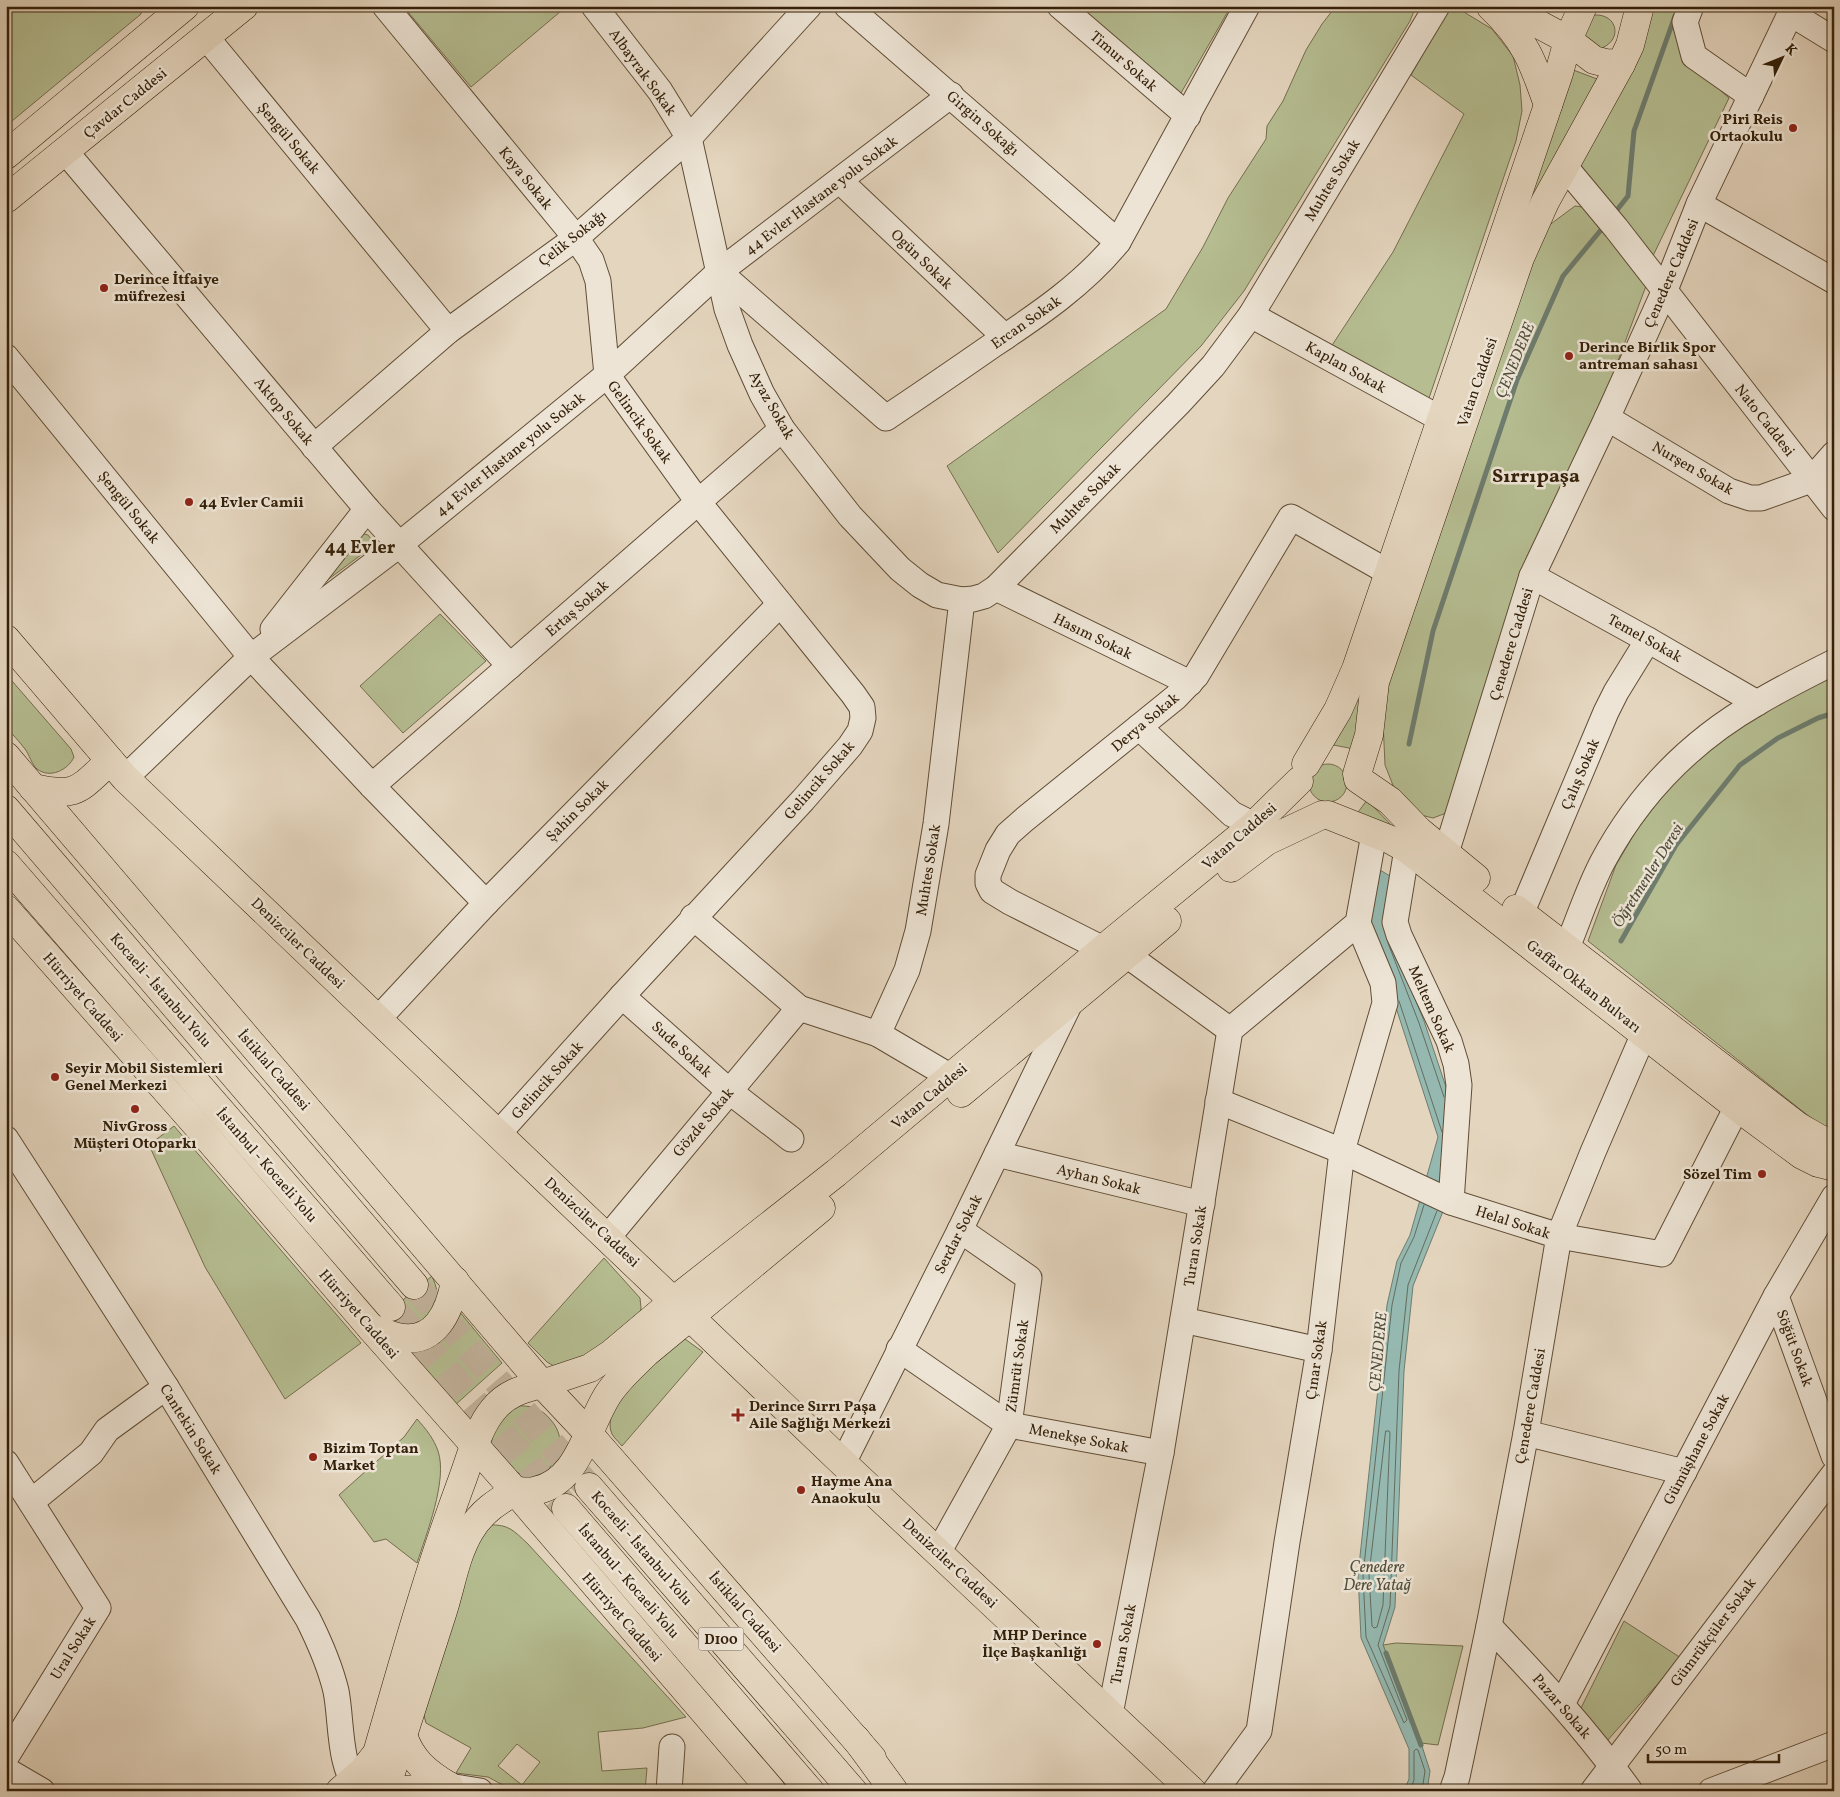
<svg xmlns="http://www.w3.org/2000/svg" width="1840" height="1797" viewBox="0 0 1840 1797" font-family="Vollkorn,serif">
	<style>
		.green { fill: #b5bd91; stroke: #746e4d; fill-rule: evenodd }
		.water { fill: #95b9b1; stroke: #6e7c6e }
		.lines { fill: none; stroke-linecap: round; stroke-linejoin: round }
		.shore { stroke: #646c5d; stroke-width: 1 }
		.stream { stroke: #6e7c6e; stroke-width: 5 }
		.highway-tunnel { stroke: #c1b19a; stroke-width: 28; stroke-dasharray: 28 14; stroke-linecap: butt }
		.minor-casing { stroke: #604d36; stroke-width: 27 }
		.major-casing { stroke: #342009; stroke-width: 29 }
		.highway-casing { stroke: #342009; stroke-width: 29 }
		.minor { stroke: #ede4d5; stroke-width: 25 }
		.major { stroke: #e4d5be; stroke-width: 28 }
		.highway { stroke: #e4d5be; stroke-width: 28 }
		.poi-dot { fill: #8f2418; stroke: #ede4d5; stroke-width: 2 }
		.labels { text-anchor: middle; stroke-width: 5; stroke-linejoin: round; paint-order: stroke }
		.shield { fill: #ede4d5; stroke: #6c5b46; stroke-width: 1 }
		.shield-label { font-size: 14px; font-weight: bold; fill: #342009 }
		.street-label { font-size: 15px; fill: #342009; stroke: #ede4d5 }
		.poi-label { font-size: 15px; font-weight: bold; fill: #342009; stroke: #ede4d5; text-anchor: start }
		.water-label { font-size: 16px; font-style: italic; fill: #514e3b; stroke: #ede4d5 }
		.quarter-label { font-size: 18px; font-weight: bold; fill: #342009; stroke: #ede4d5 }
		.district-label { font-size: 20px; font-weight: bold; fill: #342009; stroke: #ede4d5 }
	</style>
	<rect width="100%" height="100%" fill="#e4d5be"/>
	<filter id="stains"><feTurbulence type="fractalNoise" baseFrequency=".004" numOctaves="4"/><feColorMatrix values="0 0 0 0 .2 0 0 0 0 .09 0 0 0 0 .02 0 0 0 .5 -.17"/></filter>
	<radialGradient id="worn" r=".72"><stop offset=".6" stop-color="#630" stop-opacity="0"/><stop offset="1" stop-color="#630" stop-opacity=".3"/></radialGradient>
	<g class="green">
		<path d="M6,6H142L141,14L6,126Z"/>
		<path d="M403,6H567L471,87Z"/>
		<path d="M1074,6H1231L1181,93H1176Z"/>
		<path d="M1336,6H1416L1410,21L1244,291L1201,346L998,553L947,466L1166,309L1203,247L1228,198L1266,139L1267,126L1283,101L1306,50L1322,24Z"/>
		<path d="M1450,6H1454L1492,29L1513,56L1520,85L1522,111L1516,141L1425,410L1325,356L1393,252L1464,114L1411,75Z"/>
		<path d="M1649,6H1688L1690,63L1729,98L1651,260L1577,169Z"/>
		<path d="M1595,15C1617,14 1623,39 1602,48L1584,43L1582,24L1588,17Z"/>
		<path d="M1568,68L1597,79L1507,258Z"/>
		<path d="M1575,206L1583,207L1646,286L1449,812L1433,818L1413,813L1398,798L1385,765L1383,721L1392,664L1534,248L1548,226Z"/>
		<path d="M364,534L368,535L372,540L369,549L318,587L359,536Z"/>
		<path d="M440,614L486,661L403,733L360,686Z"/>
		<path d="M1363,656L1359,755L1349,748L1328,744Z"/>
		<path d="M6,674L71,749L74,757C68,770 50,779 37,769C32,765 29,754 25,749C19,741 12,734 6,727Z"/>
		<path d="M1834,674V1130L1826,1128L1806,1114L1588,941L1616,865L1636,831L1667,790L1702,751L1766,709Z"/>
		<circle cx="1328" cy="783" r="19"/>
		<path d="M1367,800L1393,827L1356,815Z"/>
		<path d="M174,1126L361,1343L285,1399L205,1267L149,1145Z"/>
		<path d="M604,1258L640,1298L641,1308L640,1315L593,1355L554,1366L547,1362L528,1343Z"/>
		<path d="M432,1276C442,1299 436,1303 426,1325L375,1323Z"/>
		<path d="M454,1305L502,1363L454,1406L402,1351Z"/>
		<path d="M685,1339L703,1352L622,1446C619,1442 614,1438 612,1434C598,1403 664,1355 685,1339Z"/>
		<path d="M516,1406C529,1405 541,1408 550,1419C579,1450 539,1495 510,1467C505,1463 497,1457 494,1451C486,1430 502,1418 516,1406Z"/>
		<path d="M417,1419C426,1429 434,1439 438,1451C448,1480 426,1535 417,1563L386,1539L374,1542L339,1495L404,1437Z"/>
		<path d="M489,1525C509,1524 514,1531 528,1544L686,1717L643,1728L598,1732L602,1771L647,1768L645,1791H514L488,1777L456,1773L471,1748L426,1723L422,1708L479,1537ZM517,1744L540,1762L522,1785L498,1766Z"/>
		<path d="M1624,1621L1681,1658L1606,1742L1581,1708Z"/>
		<path d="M1396,1643L1463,1646L1438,1745L1421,1743L1383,1645Z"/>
	</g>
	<path class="water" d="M1380,870L1390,876L1388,932L1424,1021L1451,1102L1446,1204L1413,1286L1404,1371L1395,1607L1383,1645L1421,1743L1430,1771L1427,1791H1404L1409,1779V1749L1361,1638L1358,1575L1387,1305L1397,1261L1410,1235L1438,1137L1388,983L1361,923Z"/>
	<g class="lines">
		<g class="shore">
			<path d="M1388,943L1419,1023L1444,1097"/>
			<path d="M1399,1001L1442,1132"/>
			<path d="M1424,1205L1414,1237L1401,1263L1392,1305L1363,1575L1366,1637L1404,1723L1407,1720L1378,1645L1390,1606L1399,1371L1408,1285L1437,1211"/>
			<path d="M1386,1431H1389L1390,1433L1383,1605L1377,1627L1374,1628L1372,1626L1369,1575Z"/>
			<path d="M1410,1791L1414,1780V1751L1416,1749L1418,1750L1425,1771L1422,1791"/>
		</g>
		<g class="stream">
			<path d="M1613,215L1628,196L1634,131L1675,16"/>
			<path d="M1409,744L1433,631L1517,380L1563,276L1605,225"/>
			<path d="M1621,941L1676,845L1740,765L1778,738L1818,718L1834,713"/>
			<path d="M1386,1653L1421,1745"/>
		</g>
		<g class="highway-tunnel">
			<path d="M414,1285L586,1484"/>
			<path d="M391,1307L562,1503"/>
		</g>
		<defs>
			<g id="minor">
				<path d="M385,6L576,238L591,260L598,281L607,375"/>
				<path d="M594,6L660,91L689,138L727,309L740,345L762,394L782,429L850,516L900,569L920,585L937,595L962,600L973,599L984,596L996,588L1178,404L1213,366L1251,315L1437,6"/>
				<path d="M847,6L1118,242"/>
				<path d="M1060,6L1188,116"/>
				<path d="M1691,6L1685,22L1694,56L1751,96"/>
				<path d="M1790,13L1834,40"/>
				<path d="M206,37L448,331"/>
				<path d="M65,151L367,509L510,666"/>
				<path d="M1566,168L1616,228L1834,508"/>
				<path d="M840,181L1005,337"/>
				<path d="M1699,204L1834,281"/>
				<path d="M719,272L886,418C922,394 957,370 993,345C1038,315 1084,284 1118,242L1247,6"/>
				<path d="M1251,315L1441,419"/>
				<path d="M6,357L251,657L372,786L486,903"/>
				<path d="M1607,418L1729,491L1750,498H1761L1811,480L1834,454"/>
				<path d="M314,447L448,331L576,238L689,138L809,6"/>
				<path d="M1532,576L1648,640L1757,703"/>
				<path d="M996,588L1190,683"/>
				<path d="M273,629L367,509"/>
				<path d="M1139,727L1232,814L1254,825"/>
				<path d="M125,778L251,657L399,545L607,375L719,272L951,95"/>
				<path d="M372,786L782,429"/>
				<path d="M1407,849L1395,922L1399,935L1449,1041L1456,1064L1459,1085L1451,1202"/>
				<path d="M1436,870L1446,853L1532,576L1607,418L1665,290L1699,204L1794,6"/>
				<path d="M1521,914L1606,712L1616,692L1648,640"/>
				<path d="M693,917L799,1008L878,1034L951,1077"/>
				<path d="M1103,949L1010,902L992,891L988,883V875L998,850L1008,834L1025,819L1139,727L1176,697L1196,676L1291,517L1388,572"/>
				<path d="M1127,955L1230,1030"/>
				<path d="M1559,966C1575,932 1585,895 1603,861C1639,794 1691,741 1757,703C1782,688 1808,675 1834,662"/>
				<path d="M622,996L729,1091L791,1139"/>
				<path d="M378,1019L486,903L780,604"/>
				<path d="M878,1034L907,970L918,931L936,824L962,600"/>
				<path d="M1218,1101L1342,1151L1451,1202L1559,1236L1662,1254L1737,1107"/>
				<path d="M498,1134L622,996L803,800L850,746L860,731L863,718L862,707L853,694L699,503L607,375"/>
				<path d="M6,1139L166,1387L308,1619C320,1643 330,1666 336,1691C342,1721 338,1768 360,1791"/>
				<path d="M997,1154L1202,1204"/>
				<path d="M608,1237L799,1008"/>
				<path d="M1776,1296L1834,1456"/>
				<path d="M1183,1320L1319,1350"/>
				<path d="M899,1349L1009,1425L1161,1453"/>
				<path d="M1526,1433L1684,1472"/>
				<path d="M6,1463L98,1608L6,1757"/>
				<path d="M843,1463L960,1230L1070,1003"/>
				<path d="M31,1502L91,1453L107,1430L166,1387"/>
				<path d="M939,1551L1009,1425L1029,1278L960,1230"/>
				<path d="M1489,1626C1539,1679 1588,1731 1630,1791"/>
				<path d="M1562,1704L1776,1296L1834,1197"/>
				<path d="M1110,1714L1161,1453L1230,1030L1358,923L1374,834"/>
				<path d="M6,1770L42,1791"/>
				<path d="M449,1786L480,1791"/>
				<path d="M669,1791L672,1747"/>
				<path d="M1215,1791L1259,1731L1287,1542L1319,1350L1342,1151L1385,1003L1383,983L1358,923"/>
				<path d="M1452,1791L1457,1777L1489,1626L1526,1433L1559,1236L1593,1152L1652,1015"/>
				<path d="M1593,1791L1834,1474"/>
				<path d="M1711,1791L1834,1744"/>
			</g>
			<g id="major">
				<path d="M1499,6L1529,19L1568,40L1594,60L1606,63L1621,64"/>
				<path d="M1491,7C1525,39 1533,62 1548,105"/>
				<path d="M6,155L185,6"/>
				<path d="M6,199L244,6"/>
				<path d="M6,639L125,778L843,1463L1192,1791"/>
				<path d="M6,756L542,1384L590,1368L611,1354L681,1295L836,1173L1103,949L1254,825L1299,781"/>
				<path d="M1306,764L1338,710L1356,669L1559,73L1568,40L1583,6"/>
				<path d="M1357,774L1369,735L1375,682L1520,258L1545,202L1621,64L1630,45L1640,6"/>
				<path d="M1358,779L1390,801L1419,831L1476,878"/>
				<path d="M33,788C78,798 79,789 110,761"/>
				<path d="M1328,815L1391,840L1407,849L1737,1107L1802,1155L1818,1163L1834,1167"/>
				<path d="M1231,868L1267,841L1322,815"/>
				<path d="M6,909L193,1121L371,1328L515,1491L772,1791"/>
				<path d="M1516,909L1799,1127L1820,1139L1834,1143"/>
				<path d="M961,1093L1167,921"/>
				<path d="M371,1328C380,1331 388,1335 397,1337C435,1346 450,1311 455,1281"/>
				<path d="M515,1491C521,1491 528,1492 534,1491C580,1483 587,1425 609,1393C619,1378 633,1366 646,1353L821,1208"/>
				<path d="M403,1735C411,1760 427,1773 449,1786"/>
				<path d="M387,1785C405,1728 424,1671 442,1614C451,1587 455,1556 470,1531C481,1512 497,1502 515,1491"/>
				<path d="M340,1791L363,1771L374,1757"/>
				<path d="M366,1791C396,1689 423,1586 460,1486C469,1463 477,1429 493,1410C505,1394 522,1389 542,1384L588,1433L872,1758"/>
				<path d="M394,1791L449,1786"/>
			</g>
			<g id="highway">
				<path d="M6,809L414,1285"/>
				<path d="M6,864L391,1307"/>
				<path d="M589,1487L853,1791"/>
				<path d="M566,1508L810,1791"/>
				<path d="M856,1739L894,1791"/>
			</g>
		</defs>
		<use href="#minor" class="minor-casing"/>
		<use href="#major" class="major-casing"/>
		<use href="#highway" class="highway-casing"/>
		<use href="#minor" class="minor"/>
		<use href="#major" class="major"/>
		<use href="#highway" class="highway"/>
	</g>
	<g class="poi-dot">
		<circle cx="1793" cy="128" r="5"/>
		<circle cx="104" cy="288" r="5"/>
		<circle cx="1569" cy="356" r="5"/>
		<circle cx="189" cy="502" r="5"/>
		<circle cx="55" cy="1077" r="5"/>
		<circle cx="135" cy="1109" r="5"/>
		<circle cx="1762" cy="1174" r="5"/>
		<path d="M735.5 1407.5h5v5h5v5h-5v5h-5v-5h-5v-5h5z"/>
		<circle cx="313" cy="1457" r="5"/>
		<circle cx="801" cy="1490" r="5"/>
		<circle cx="1097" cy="1644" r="5"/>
	</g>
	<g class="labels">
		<rect class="shield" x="698.5" y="1627.5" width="45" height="23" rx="4"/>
		<g class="shield-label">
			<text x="721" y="1644">D100</text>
		</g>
		<g class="street-label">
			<text transform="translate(1124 61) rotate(41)" y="5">Timur Sokak</text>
			<text transform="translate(643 72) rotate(54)" y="5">Albayrak Sokak</text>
			<text transform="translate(125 103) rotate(-39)" y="5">Çavdar Caddesi</text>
			<text transform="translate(983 123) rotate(41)" y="5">Girgin Sokağı</text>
			<text transform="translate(289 138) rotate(50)" y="5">Şengül Sokak</text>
			<text transform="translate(526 178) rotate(51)" y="5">Kaya Sokak</text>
			<text transform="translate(1332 180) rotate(-59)" y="5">Muhtes Sokak</text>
			<text transform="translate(821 195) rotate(-37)" y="5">44 Evler Hastane yolu Sokak</text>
			<text transform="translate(572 238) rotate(-38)" y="5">Çelik Sokağı</text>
			<text transform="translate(922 259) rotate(44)" y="5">Ogün Sokak</text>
			<text transform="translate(1671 273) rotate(-67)" y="5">Çenedere Caddesi</text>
			<text transform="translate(1026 322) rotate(-35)" y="5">Ercan Sokak</text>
			<text transform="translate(1346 367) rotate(29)" y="5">Kaplan Sokak</text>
			<text transform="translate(1477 382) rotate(-71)" y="5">Vatan Caddesi</text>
			<text transform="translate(772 405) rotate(60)" y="5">Ayaz Sokak</text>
			<text transform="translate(284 411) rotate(50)" y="5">Aktop Sokak</text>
			<text transform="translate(1765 420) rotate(52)" y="5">Nato Caddesi</text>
			<text transform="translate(640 422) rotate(54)" y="5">Gelincik Sokak</text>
			<text transform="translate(510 454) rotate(-39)" y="5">44 Evler Hastane yolu Sokak</text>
			<text transform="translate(1693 468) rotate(30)" y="5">Nurşen Sokak</text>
			<text transform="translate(1085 498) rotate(-45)" y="5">Muhtes Sokak</text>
			<text transform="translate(129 507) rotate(51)" y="5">Şengül Sokak</text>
			<text transform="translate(577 608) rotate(-41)" y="5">Ertaş Sokak</text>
			<text transform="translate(1093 636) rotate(26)" y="5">Hasım Sokak</text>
			<text transform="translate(1645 638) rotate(29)" y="5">Temel Sokak</text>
			<text transform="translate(1511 644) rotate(-73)" y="5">Çenedere Caddesi</text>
			<text transform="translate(1145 722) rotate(-40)" y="5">Derya Sokak</text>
			<text transform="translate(1580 774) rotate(-67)" y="5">Çalış Sokak</text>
			<text transform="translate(819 780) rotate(-49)" y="5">Gelincik Sokak</text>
			<text transform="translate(577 810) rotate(-45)" y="5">Şahin Sokak</text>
			<text transform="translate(1239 836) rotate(-41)" y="5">Vatan Caddesi</text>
			<text transform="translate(928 870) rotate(-81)" y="5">Muhtes Sokak</text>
			<text transform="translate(298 943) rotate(44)" y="5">Denizciler Caddesi</text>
			<text transform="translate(1584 986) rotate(38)" y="5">Gaffar Okkan Bulvarı</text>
			<text transform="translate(161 990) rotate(49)" y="5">Kocaeli - İstanbul Yolu</text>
			<text transform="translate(83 997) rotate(49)" y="5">Hürriyet Caddesi</text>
			<text transform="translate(1432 1009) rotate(66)" y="5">Meltem Sokak</text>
			<text transform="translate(682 1049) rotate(42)" y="5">Sude Sokak</text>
			<text transform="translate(274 1070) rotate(49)" y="5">İstiklal Caddesi</text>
			<text transform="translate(547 1080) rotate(-48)" y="5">Gelincik Sokak</text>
			<text transform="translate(929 1096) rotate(-40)" y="5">Vatan Caddesi</text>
			<text transform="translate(703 1122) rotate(-50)" y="5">Gözde Sokak</text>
			<text transform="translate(267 1165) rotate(49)" y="5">İstanbul - Kocaeli Yolu</text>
			<text transform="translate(1099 1179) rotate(14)" y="5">Ayhan Sokak</text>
			<text transform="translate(592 1222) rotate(43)" y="5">Denizciler Caddesi</text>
			<text transform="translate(1513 1222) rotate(18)" y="5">Helal Sokak</text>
			<text transform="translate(958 1234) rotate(-63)" y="5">Serdar Sokak</text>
			<text transform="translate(1195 1246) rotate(-81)" y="5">Turan Sokak</text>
			<text transform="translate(359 1314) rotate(49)" y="5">Hürriyet Caddesi</text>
			<text transform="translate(1795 1348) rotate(70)" y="5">Söğüt Sokak</text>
			<text transform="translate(1316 1360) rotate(-82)" y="5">Çınar Sokak</text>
			<text transform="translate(1017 1366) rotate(-82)" y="5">Zümrüt Sokak</text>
			<text transform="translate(1530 1406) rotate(-80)" y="5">Çenedere Caddesi</text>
			<text transform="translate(191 1429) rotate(58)" y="5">Cantekin Sokak</text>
			<text transform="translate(1079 1438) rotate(11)" y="5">Menekşe Sokak</text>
			<text transform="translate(1696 1449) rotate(-62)" y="5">Gümüşhane Sokak</text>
			<text transform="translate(642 1548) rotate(49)" y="5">Kocaeli - İstanbul Yolu</text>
			<text transform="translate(950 1563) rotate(43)" y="5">Denizciler Caddesi</text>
			<text transform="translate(629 1581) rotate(49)" y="5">İstanbul - Kocaeli Yolu</text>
			<text transform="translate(745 1612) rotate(49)" y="5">İstiklal Caddesi</text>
			<text transform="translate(622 1617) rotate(49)" y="5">Hürriyet Caddesi</text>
			<text transform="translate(1713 1632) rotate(-53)" y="5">Gümrükçüler Sokak</text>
			<text transform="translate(1123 1644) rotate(-79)" y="5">Turan Sokak</text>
			<text transform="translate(73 1648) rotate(-58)" y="5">Ural Sokak</text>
			<text transform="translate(1562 1706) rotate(49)" y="5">Pazar Sokak</text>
		</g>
		<g class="poi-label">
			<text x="1783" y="124" text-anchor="end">Piri Reis<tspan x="1783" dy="17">Ortaokulu</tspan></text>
			<text x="114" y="284">Derince İtfaiye<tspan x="114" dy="17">müfrezesi</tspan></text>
			<text x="1579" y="352">Derince Birlik Spor<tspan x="1579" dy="17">antreman sahası</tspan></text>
			<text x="199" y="507">44 Evler Camii</text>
			<text x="65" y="1073">Seyir Mobil Sistemleri<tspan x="65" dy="17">Genel Merkezi</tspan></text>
			<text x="135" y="1131" text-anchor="middle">NivGross<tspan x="135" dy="17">Müşteri Otoparkı</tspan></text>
			<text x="1752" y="1179" text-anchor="end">Sözel Tim</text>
			<text x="749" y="1411">Derince Sırrı Paşa<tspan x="749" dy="17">Aile Sağlığı Merkezi</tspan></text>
			<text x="323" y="1453">Bizim Toptan<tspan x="323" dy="17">Market</tspan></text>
			<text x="811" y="1486">Hayme Ana<tspan x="811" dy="17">Anaokulu</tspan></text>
			<text x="1087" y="1640" text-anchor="end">MHP Derince<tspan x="1087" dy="17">İlçe Başkanlığı</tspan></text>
		</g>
		<g class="water-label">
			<text transform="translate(1514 360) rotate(-68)" y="6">ÇENEDERE</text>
			<text transform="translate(1647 875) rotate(-58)" y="6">Öğretmenler Deresi</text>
			<text transform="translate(1377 1352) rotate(-85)" y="6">ÇENEDERE</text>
			<text x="1377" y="1572">Çenedere<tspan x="1377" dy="18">Dere Yatağ</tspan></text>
		</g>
		<g class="quarter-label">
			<text x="360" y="553">44 Evler</text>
		</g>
		<g class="district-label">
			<text x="1536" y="482">Sırrıpaşa</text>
		</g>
	</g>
	<rect width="1840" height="1797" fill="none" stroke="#e4d5be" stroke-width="25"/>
	<rect x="8" y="8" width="1825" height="1782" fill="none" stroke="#342009" stroke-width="2.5"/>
	<rect x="12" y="12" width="1815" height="1772" fill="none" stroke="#342009"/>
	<g transform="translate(1782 58) rotate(47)" stroke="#ede4d5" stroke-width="4" paint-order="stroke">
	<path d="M0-4L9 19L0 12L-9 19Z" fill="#342009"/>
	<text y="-8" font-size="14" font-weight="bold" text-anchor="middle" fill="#342009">K</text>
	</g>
	<path d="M1648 1754v8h131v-8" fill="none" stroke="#342009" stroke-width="2.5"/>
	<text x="1655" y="1754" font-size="15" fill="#342009" stroke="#ede4d5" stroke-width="4" paint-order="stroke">50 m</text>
	<rect width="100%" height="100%" filter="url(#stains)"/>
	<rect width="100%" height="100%" fill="url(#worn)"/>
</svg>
